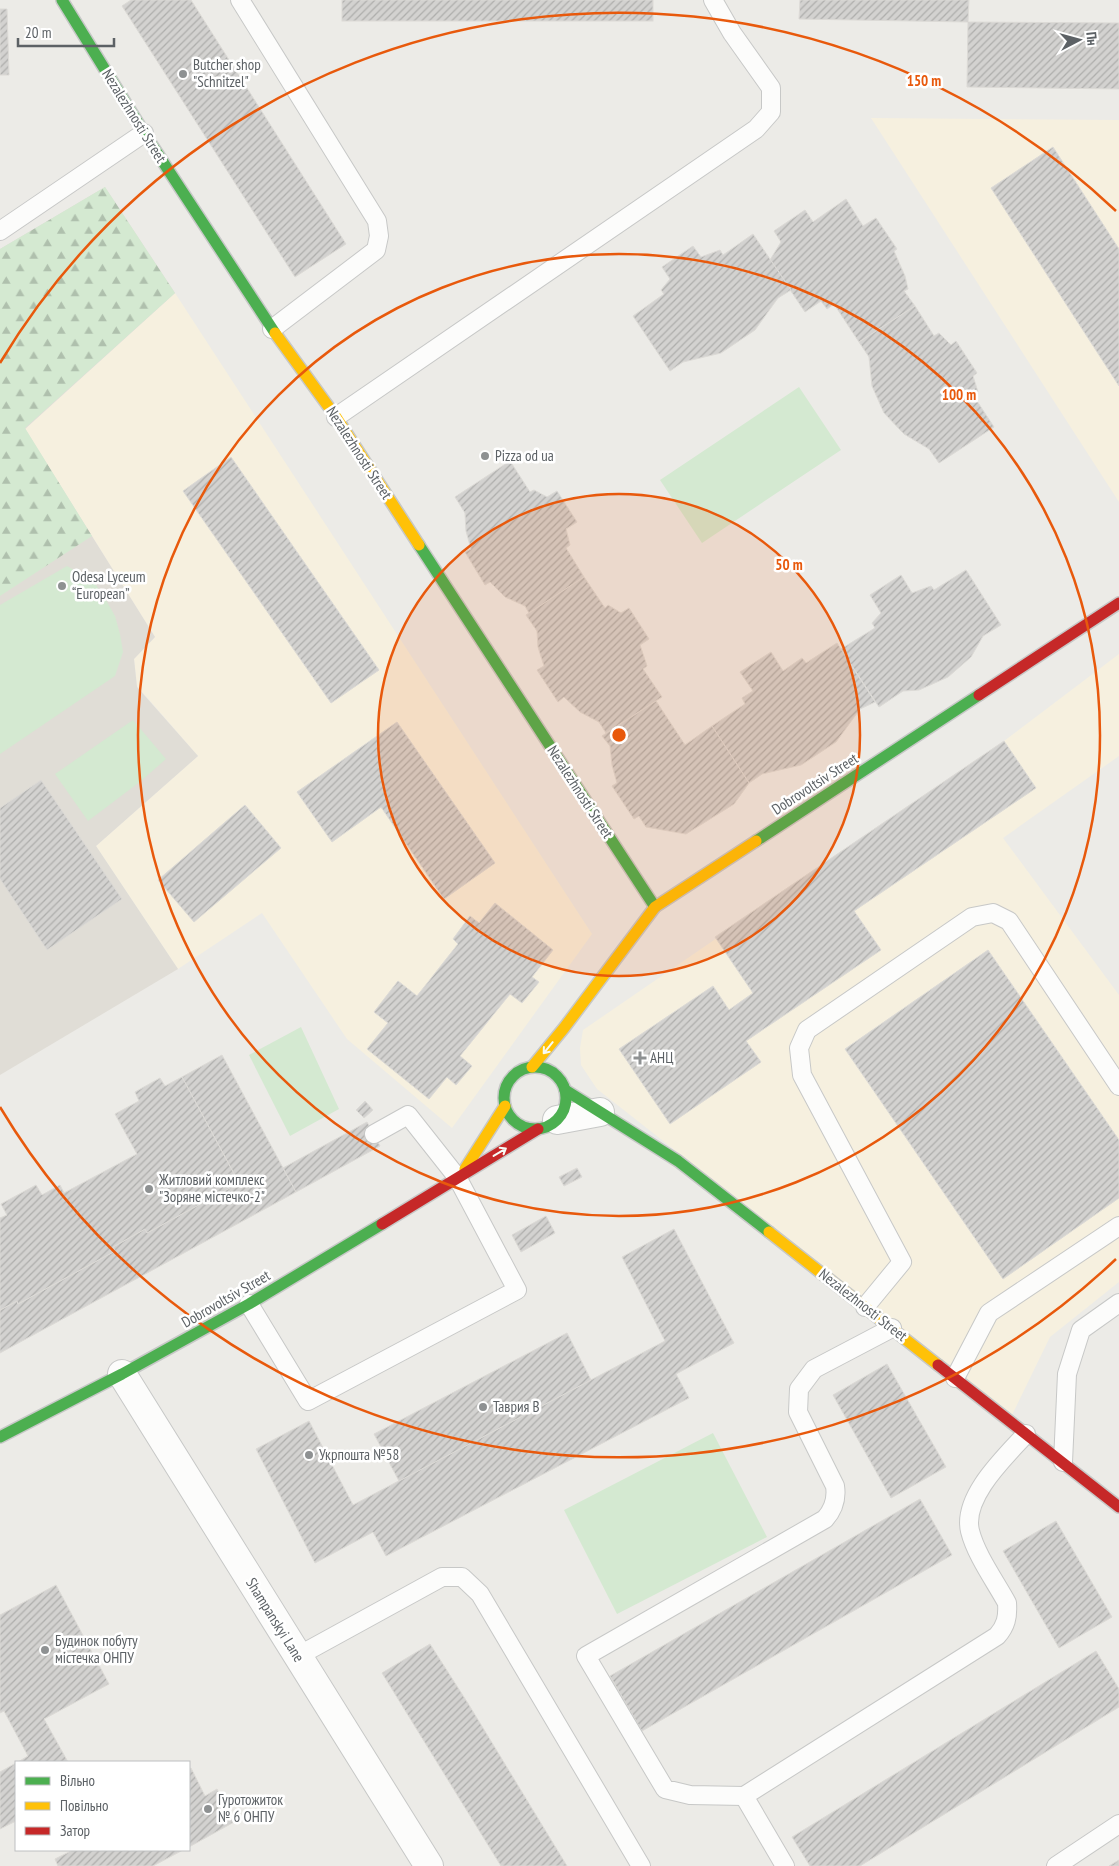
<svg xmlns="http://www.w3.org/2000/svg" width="1119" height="1866" viewBox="0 0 1119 1866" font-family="'PT Sans Narrow',sans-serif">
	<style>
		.commercial { fill: #f6f0df }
		.education { fill: #e0ddd6 }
		.green { fill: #d4e9d1 }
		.forest { fill: url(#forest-firs) }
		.building { fill: url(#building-hatch); stroke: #dcdad6 }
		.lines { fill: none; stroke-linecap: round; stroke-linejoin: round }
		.lane-casing { stroke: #c7c8c7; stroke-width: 20 }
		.street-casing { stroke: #c7c8c7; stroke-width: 30 }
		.fast-casing { stroke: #c7c8c7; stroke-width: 14 }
		.slow-casing { stroke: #c7c8c7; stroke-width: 14 }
		.jam-casing { stroke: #c7c8c7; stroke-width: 14 }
		.lane { stroke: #fcfcfb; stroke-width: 18 }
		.street { stroke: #fcfcfb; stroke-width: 28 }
		.fast { stroke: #4caf50; stroke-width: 11 }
		.slow { stroke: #ffc107; stroke-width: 11 }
		.jam { stroke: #c62828; stroke-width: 11 }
		.oneway { stroke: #f6fbf6 }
		.ring { fill: none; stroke: #e8590c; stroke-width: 2.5 }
		.poi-dot { fill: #8e9192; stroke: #fff; stroke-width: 2 }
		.labels { text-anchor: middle; stroke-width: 5; stroke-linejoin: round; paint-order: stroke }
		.poi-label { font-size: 15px; fill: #5c6165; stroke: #fff; text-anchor: start }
		.street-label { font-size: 15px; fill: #5c6165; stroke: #fff }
		.centre { fill: #e8590c; stroke: #fff; stroke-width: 2.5 }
		.ring-label { font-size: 15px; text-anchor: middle; font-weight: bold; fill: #e8590c; stroke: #fff; stroke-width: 5; stroke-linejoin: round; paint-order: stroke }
	</style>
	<defs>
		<pattern id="forest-firs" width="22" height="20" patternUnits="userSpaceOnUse" patternTransform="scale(1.25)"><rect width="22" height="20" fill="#d4e9d1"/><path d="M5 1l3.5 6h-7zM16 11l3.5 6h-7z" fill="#afc0ad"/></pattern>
		<pattern id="building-hatch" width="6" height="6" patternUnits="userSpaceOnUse" patternTransform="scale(1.25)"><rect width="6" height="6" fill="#d3d2d0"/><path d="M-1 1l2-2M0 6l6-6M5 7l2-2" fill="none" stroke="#aeaeac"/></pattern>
	</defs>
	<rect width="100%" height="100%" fill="#ecebe7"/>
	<g class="commercial">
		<path d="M871,118L1119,120V502Z"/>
		<path d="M175,293L592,934L452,1128L347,1039L262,913L178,969L96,846L198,756L137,686L134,659L155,637L25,429Z"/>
		<path d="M1119,654V756L1003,838L1119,995V1282L1050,1337L1012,1415L597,1089L581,1065L580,1048L583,1030L1004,741Z"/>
	</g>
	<path class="education" d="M105,187L175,293L25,429L155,637L134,659L137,687L198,756L96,846L178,969L0,1075V249Z"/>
	<g class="green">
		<path d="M799,387L841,450L702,543L660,480Z"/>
		<path d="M67,566L83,575L96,585L106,600L115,616L120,634L123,652L115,676L0,754V605Z"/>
		<path d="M133,720L166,759L141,781L88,821L55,774Z"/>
		<path d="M301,1027L339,1109L290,1136L249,1055Z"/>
		<path d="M713,1433L767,1537L617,1614L564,1510Z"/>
	</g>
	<path class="forest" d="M105,187L175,293L25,428L92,536L0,596V249Z"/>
	<g class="building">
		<path d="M131,0H191L346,244L295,277L122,6Z"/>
		<rect x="342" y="0" width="311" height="21"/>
		<path d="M800,0H969L968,22L799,19Z"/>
		<path d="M0,9H7L9,75H0Z"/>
		<path d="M968,22L1119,23V89L967,87Z"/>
		<path d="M1053,147L1119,249V386L991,188Z"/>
		<path d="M846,199L863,226L876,218L897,249L894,251L905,276L908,289L904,291L915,306L859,342L834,304L827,309L821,301L805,312L770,260L781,242L774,231L805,210L813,222Z"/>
		<path d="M753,234L791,290L778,298L755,330L721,353L683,362L670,371L633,316L664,294L661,290L670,279L662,267L693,246L701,257L720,250L723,255Z"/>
		<path d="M915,306L934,336L939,333L951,345L956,341L977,373L973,376L978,392L973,395L994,427L939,463L929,449L904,434L884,413L872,386L869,357L859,342Z"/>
		<path d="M231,457L379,670L331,703L183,491Z"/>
		<path d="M510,461L530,492L534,490L547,497L557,491L577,522L566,529L570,545L566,548L584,577L529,613L525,606L505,597L490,582L485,585L465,552L471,549L466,531L465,513L455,497Z"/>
		<path d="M966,570L1001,625L983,636L971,657L948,677L919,690L903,691L879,707L841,649L875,628L872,623L881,613L870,595L901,575L912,593L931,586L934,590Z"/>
		<path d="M584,577L605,608L608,605L621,613L629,608L649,639L640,645L647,666L643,669L662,697L606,733L599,722L580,712L564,697L558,702L537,670L544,666L538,647L537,631L526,615Z"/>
		<path d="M837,643L875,702L860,709L836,742L801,765L762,774L749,783L712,726L745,704L742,698L753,691L740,672L771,652L783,671L802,658L806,663Z"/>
		<path d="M656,701L685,745L712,726L749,783L734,804L686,834L646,827L639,816L634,819L612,786L617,783L612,765L610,746L602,736Z"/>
		<path d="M397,722L495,863L444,899L381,807L332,842L297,792Z"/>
		<path d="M1004,741L1036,788L854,911L881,950L746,1041L761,1062L670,1124L619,1049L713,986L729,1010L753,993L715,937Z"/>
		<path d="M41,780L122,899L47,950L0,879V808Z"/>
		<path d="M245,805L281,848L194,922L158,880Z"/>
		<path d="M495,903L553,950L532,977L539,982L522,1003L510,994L460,1056L472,1066L456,1085L447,1077L429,1099L367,1049L388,1023L374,1012L398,981L417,996L458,944L453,939L470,916L479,923Z"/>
		<path d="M988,950L1119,1140V1198L1003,1279L845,1049Z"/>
		<path d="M222,1055L296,1192L0,1353V1310L17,1301L18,1304L115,1251L113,1247L145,1229L147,1233L239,1183L182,1077Z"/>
		<path d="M182,1077L239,1183L147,1233L145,1229L113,1247L115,1251L18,1304L17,1301L0,1310V1218L7,1215L1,1204L36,1185L42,1195L60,1185L64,1193L137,1154L115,1114L139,1101L135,1092L160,1078L165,1086Z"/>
		<path d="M365,1101L373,1110L364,1118L356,1110Z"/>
		<path d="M367,1122L380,1146L296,1192L283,1168Z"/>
		<path d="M577,1168L582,1177L564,1186L559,1177Z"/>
		<path d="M546,1216L555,1233L521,1252L512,1235Z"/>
		<path d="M674,1229L734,1343L676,1374L689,1398L386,1556L373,1532L315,1563L256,1449L309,1421L353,1505L665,1341L622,1257Z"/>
		<path d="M567,1333L591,1380L399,1481L374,1434Z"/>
		<path d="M887,1364L946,1467L891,1498L833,1395Z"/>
		<path d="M920,1499L952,1555L642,1731L610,1676Z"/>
		<path d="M1056,1521L1112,1617L1059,1648L1003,1551Z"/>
		<path d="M56,1585L109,1684L44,1719L68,1762H18L28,1756L4,1711L0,1713V1615Z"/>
		<path d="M430,1644L469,1705L567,1866H501L382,1673Z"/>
		<path d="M1096,1651L1119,1689V1707L860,1866H810L792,1837Z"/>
		<path d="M16,1763V1821L0,1829V1772Z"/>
		<path d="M191,1768L205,1796L217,1789L234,1822L189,1847V1769Z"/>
		<path d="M73,1850H183L153,1866H58L55,1859Z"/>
		<path d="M1119,1860V1866H1109Z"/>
	</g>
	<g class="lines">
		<defs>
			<g id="lane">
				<path d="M240,0L377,221L379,236L376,250L272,329"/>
				<path d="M0,231L144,133"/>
				<path d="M336,417L756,129L771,112V88L732,33L713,0"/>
				<path d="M249,1304L308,1401L517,1290L457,1177L408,1115L374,1134"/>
				<path d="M865,1307L902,1262L802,1075L799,1048L807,1030L972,917L993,913L1009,921L1119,1086"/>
				<path d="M892,1328L814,1369L799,1389L798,1412L835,1486C837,1499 834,1509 825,1519L586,1656L665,1789L690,1795L744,1796L997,1636C1006,1626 1008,1617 1007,1603C995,1581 976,1555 970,1531C962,1497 1005,1457 1026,1434"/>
				<path d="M955,1378L989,1313L1119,1226"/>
				<path d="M1063,1462L1067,1374L1081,1330L1119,1303"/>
				<path d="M298,1656L442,1577H462L480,1594L641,1866"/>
				<path d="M744,1796L785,1866"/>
				<path d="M1056,1866L1119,1824"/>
			</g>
			<g id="street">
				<path d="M557,1120L600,1112"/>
				<path d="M122,1374L429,1866"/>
			</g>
			<g id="fast">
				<path d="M62,0L144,133L275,333"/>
				<path d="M419,545L655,907"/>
				<path d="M756,841L979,695"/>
				<circle cx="535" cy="1098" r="31"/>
				<path d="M565,1090L678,1161L769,1232"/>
				<path d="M0,1437L122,1374L249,1304L382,1224"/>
			</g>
			<g id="slow">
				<path d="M275,333L336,417L419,545"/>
				<path d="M532,1067L564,1028L655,907L756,841"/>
				<path d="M465,1169L505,1106"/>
				<path d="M769,1232L938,1365"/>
			</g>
			<g id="jam">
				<path d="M979,695L1119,603"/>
				<path d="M382,1224L538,1129"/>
				<path d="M938,1365L1119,1507"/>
			</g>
		</defs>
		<use href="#lane" class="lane-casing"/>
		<use href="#street" class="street-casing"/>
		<use href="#fast" class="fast-casing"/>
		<use href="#slow" class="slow-casing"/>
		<use href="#jam" class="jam-casing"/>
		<use href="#lane" class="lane"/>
		<use href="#street" class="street"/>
		<use href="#fast" class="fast"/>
		<use href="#slow" class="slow"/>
		<use href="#jam" class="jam"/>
	</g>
	<defs><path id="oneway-shaft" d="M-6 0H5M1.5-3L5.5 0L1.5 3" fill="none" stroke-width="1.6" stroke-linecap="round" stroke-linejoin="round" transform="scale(1.25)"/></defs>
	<g class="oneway">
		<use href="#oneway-shaft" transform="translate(548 1048) rotate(129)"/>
		<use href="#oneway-shaft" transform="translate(500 1152) rotate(-31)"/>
	</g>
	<circle cx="619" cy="735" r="241" fill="#e8590c" fill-opacity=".12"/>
	<g class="ring">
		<circle cx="619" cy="735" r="241"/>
		<circle cx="619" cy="735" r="481"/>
		<path d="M1116 1259A722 722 0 0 1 0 1107M0 363A722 722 0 0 1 1116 211"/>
	</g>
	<g class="poi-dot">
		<circle cx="183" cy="74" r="5"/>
		<circle cx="485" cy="456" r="5"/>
		<circle cx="62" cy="586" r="5"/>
		<path d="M637.5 1050.5h5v5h5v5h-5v5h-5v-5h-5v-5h5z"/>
		<circle cx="149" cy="1189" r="5"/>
		<circle cx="483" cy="1407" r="5"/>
		<circle cx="309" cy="1455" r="5"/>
		<circle cx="45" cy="1650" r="5"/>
		<circle cx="208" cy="1809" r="5"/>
	</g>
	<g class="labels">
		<g class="poi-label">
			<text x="193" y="70">Butcher shop<tspan x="193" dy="17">"Schnitzel"</tspan></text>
			<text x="495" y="461">Pizza od ua</text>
			<text x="72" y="582">Odesa Lyceum<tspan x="72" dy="17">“European”</tspan></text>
			<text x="650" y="1063">АНЦ</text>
			<text x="159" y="1185">Житловий комплекс<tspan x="159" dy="17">"Зоряне містечко-2"</tspan></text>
			<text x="493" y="1412">Таврия В</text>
			<text x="319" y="1460">Укрпошта №58</text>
			<text x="55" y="1646">Будинок побуту<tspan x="55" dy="17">містечка ОНПУ</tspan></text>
			<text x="218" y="1805">Гуротожиток<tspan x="218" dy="17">№ 6 ОНПУ</tspan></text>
		</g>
		<g class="street-label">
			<text transform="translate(134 116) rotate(58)" y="5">Nezalezhnosti Street</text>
			<text transform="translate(359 453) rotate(57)" y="5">Nezalezhnosti Street</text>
			<text transform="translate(815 784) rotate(-33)" y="5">Dobrovoltsiv Street</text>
			<text transform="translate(580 792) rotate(57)" y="5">Nezalezhnosti Street</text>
			<text transform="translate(226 1299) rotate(-30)" y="5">Dobrovoltsiv Street</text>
			<text transform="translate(863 1305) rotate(38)" y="5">Nezalezhnosti Street</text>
			<text transform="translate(275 1620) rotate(58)" y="5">Shampanskyi Lane</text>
		</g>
	</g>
	<circle cx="619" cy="735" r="8" class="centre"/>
	<g class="ring-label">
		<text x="924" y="86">150 m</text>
		<text x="959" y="400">100 m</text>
		<text x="789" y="570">50 m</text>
	</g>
	<rect x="15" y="1761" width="175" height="90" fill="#ffffff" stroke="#bec0c1"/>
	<rect x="25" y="1777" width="25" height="8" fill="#4caf50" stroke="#bec0c1"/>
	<text x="60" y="1786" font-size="15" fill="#5c6165">Вільно</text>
	<rect x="25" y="1802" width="25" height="8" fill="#ffc107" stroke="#bec0c1"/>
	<text x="60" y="1811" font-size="15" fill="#5c6165">Повільно</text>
	<rect x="25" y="1827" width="25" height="8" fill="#c62828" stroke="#bec0c1"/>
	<text x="60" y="1836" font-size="15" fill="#5c6165">Затор</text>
	<g transform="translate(1079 40) rotate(84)" stroke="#ffffff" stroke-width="4" paint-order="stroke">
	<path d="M0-4L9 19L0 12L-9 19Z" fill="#5c6165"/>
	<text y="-8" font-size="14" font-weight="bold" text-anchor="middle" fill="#5c6165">Пн</text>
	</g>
	<path d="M18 38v8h96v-8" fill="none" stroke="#5c6165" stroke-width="2.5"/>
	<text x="25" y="38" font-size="15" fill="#5c6165" stroke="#ffffff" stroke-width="4" paint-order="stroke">20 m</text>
</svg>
